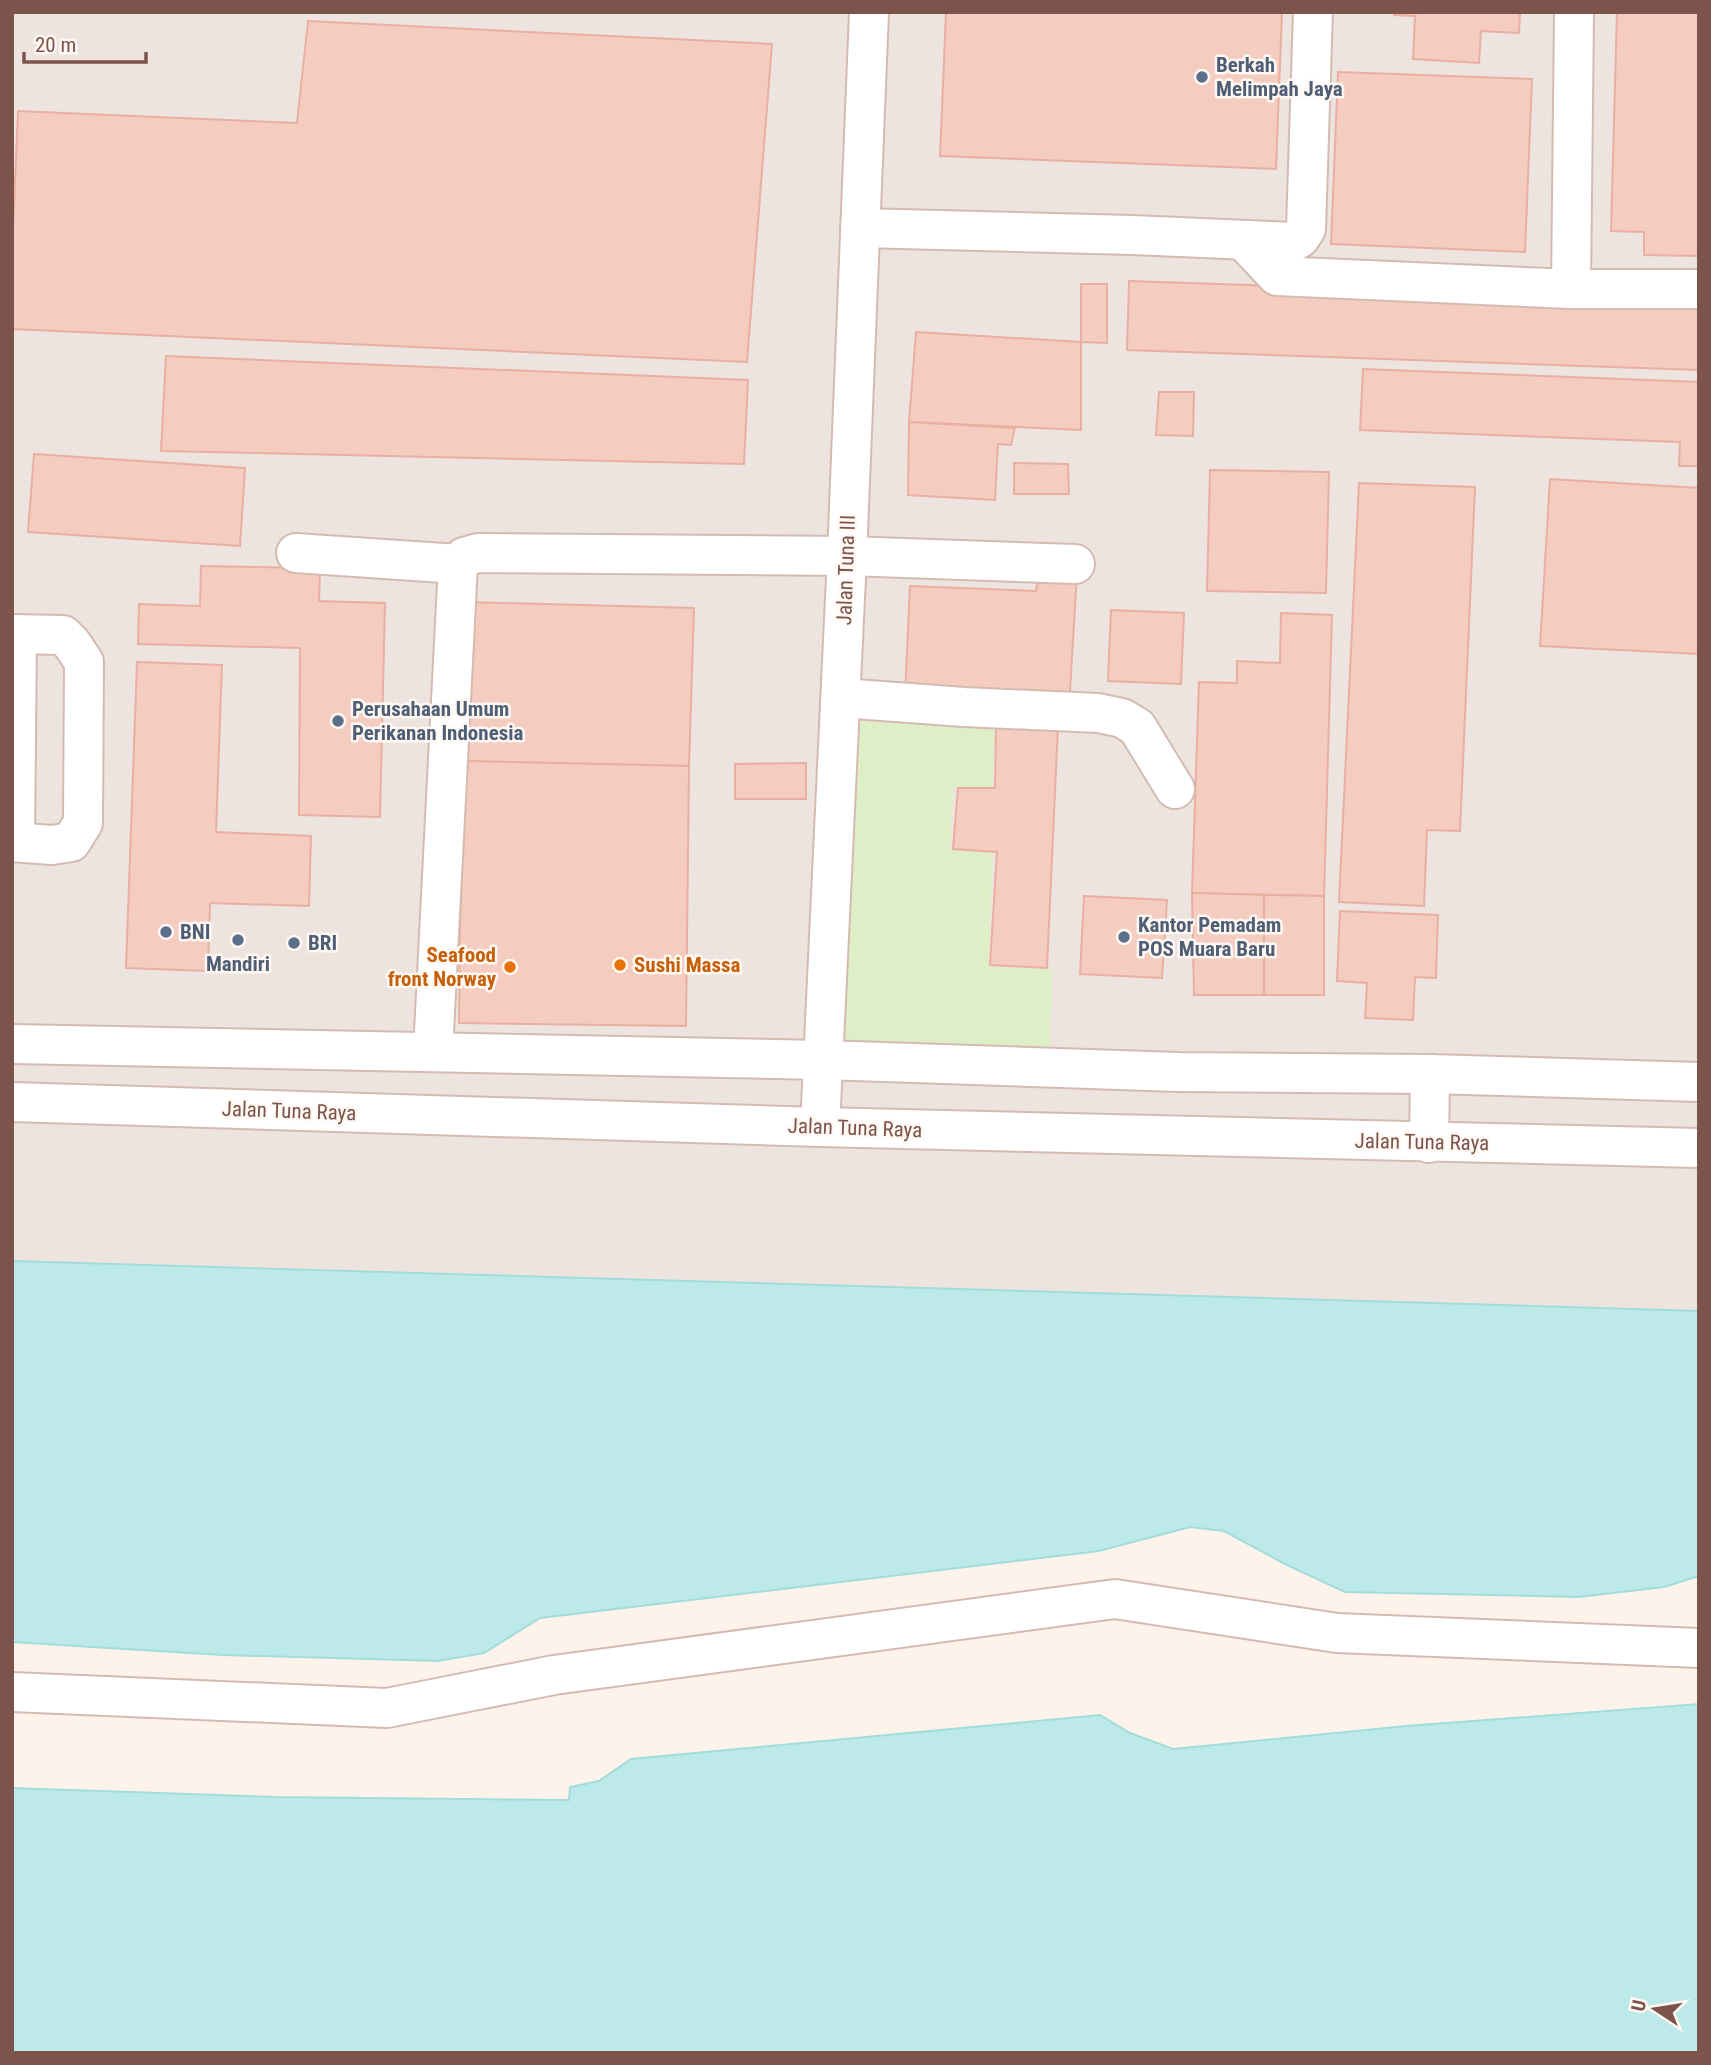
<svg xmlns="http://www.w3.org/2000/svg" width="1711" height="2065" viewBox="0 0 1711 2065" font-family="'Roboto Condensed',sans-serif">
	<style>
		.industrial { fill: #ede4e0 }
		.green { fill: #deeec7 }
		.water { fill: #bdeae8; stroke: #a2dcdb; stroke-width: 2 }
		.building { fill: #f5ccc0; stroke: #e9afa0; stroke-width: 2 }
		.lines { fill: none; stroke-linecap: round; stroke-linejoin: round }
		.minor-casing { stroke: #d4bbb1; stroke-width: 42 }
		.minor { stroke: #fff; stroke-width: 38 }
		.service-dot { fill: #5c6f8a; stroke: #fff8f3; stroke-width: 2.5 }
		.food-dot { fill: #e8710a; stroke: #fff8f3; stroke-width: 2.5 }
		.labels { text-anchor: middle; stroke-width: 5; stroke-linejoin: round; paint-order: stroke }
		.service-label { font-size: 21px; font-weight: bold; fill: #4e5e75; stroke: #fff8f3; text-anchor: start }
		.street-label { font-size: 21px; fill: #7c544b; stroke: #fff8f3 }
		.food-label { font-size: 21px; font-weight: bold; fill: #c56008; stroke: #fff8f3; text-anchor: end }
	</style>
	<rect width="100%" height="100%" fill="#fef3eb"/>
	<path class="industrial" d="M12,12H1699V1311L12,1261Z"/>
	<path class="green" d="M855,721L995,727L992,790L953,788L950,850L993,853L988,967L1053,969L1049,1062L840,1053Z"/>
	<g class="water">
		<path d="M12,1261L1699,1311V1576L1664,1587L1579,1597L1345,1592L1285,1564L1224,1531L1190,1527L1099,1551L540,1618L484,1653L438,1661L223,1655L12,1642Z"/>
		<path d="M1699,1704V2053H12V1788L275,1797L569,1800L570,1787L599,1781L631,1759L1100,1715L1130,1733L1173,1749L1406,1726Z"/>
	</g>
	<g class="building">
		<path d="M946,12H1282L1276,169L940,156Z"/>
		<path d="M1394,12H1520L1519,33L1481,31L1479,63L1413,59L1415,16L1394,15Z"/>
		<path d="M1617,12H1699V256L1644,255V232L1611,231Z"/>
		<path d="M308,21L772,44L747,362L12,329V252L18,111L297,123Z"/>
		<path d="M1338,72L1532,79L1525,252L1331,244Z"/>
		<path d="M1129,281L1699,300V370L1127,350Z"/>
		<path d="M1081,284H1107V343L1081,342Z"/>
		<path d="M916,332L1081,342V430L909,422Z"/>
		<path d="M166,356L748,380L744,464L161,451Z"/>
		<path d="M1363,369L1699,382V466H1679L1680,442L1360,430Z"/>
		<path d="M1159,392H1194L1193,436L1156,435Z"/>
		<path d="M909,422L1015,428L1011,445L998,444L995,500L908,495Z"/>
		<path d="M34,454L245,468L240,546L28,532Z"/>
		<path d="M1014,463L1068,464L1069,494H1014Z"/>
		<path d="M1210,470L1329,472L1326,593L1207,591Z"/>
		<path d="M1550,479L1699,488V654L1540,646Z"/>
		<path d="M1359,483L1475,487L1460,831L1427,830L1424,906L1339,902Z"/>
		<path d="M201,566L320,568L319,601L385,603L380,817L299,815L300,648L138,644L139,604L200,606Z"/>
		<path d="M1040,571L1077,574L1069,707L905,695L910,586L1036,591Z"/>
		<path d="M466,602L694,608L689,766L462,761Z"/>
		<path d="M1111,610L1184,613L1181,684L1108,681Z"/>
		<path d="M1281,613L1332,615L1324,896L1192,893L1199,682L1237,683V661L1280,663Z"/>
		<path d="M137,662L222,665L216,832L311,836L309,906L210,903L208,971L126,968Z"/>
		<path d="M996,725L1058,726L1047,968L990,965L997,852L953,849L958,788H995Z"/>
		<path d="M462,761L689,766L686,1026L459,1023Z"/>
		<path d="M806,763V799H735V764Z"/>
		<path d="M1192,893L1264,895V995H1194Z"/>
		<path d="M1264,895L1324,896V995H1264Z"/>
		<path d="M1084,896L1167,900L1162,978L1080,974Z"/>
		<path d="M1340,911L1438,915L1436,978L1415,977L1413,1020L1365,1018L1367,983L1337,981Z"/>
	</g>
	<g class="lines">
		<defs>
			<g id="minor">
				<path d="M860,228L1132,235L1293,242L1300,238L1306,229L1313,12"/>
				<path d="M1243,240L1277,276L1571,289H1699"/>
				<path d="M1571,289L1574,12"/>
				<path d="M296,553L458,564"/>
				<path d="M12,634L63,635L72,644L84,662L83,823L71,842L52,845L12,842"/>
				<path d="M841,698L964,707L1098,713L1122,718L1137,727L1175,789"/>
				<path d="M15,842L17,634"/>
				<path d="M12,1044L823,1060L1178,1072L1430,1074L1699,1082"/>
				<path d="M433,1052L458,564L464,557L478,553L847,556L1075,564"/>
				<path d="M12,1102L820,1127L1699,1148"/>
				<path d="M820,1127L847,556L869,12"/>
				<path d="M1429,1143L1430,1074"/>
				<path d="M12,1692L387,1708L554,1675L1115,1599L1337,1633L1699,1648"/>
			</g>
		</defs>
		<use href="#minor" class="minor-casing"/>
		<use href="#minor" class="minor"/>
	</g>
	<g class="service-dot">
		<circle cx="1202" cy="77" r="7"/>
		<circle cx="338" cy="721" r="7"/>
		<circle cx="166" cy="932" r="7"/>
		<circle cx="1124" cy="937" r="7"/>
		<circle cx="238" cy="940" r="7"/>
		<circle cx="294" cy="943" r="7"/>
	</g>
	<g class="food-dot">
		<circle cx="620" cy="965" r="7"/>
		<circle cx="510" cy="967" r="7"/>
	</g>
	<g class="labels">
		<g class="service-label">
			<text x="1216" y="72">Berkah<tspan x="1216" dy="24">Melimpah Jaya</tspan></text>
			<text x="352" y="716">Perusahaan Umum<tspan x="352" dy="24">Perikanan Indonesia</tspan></text>
			<text x="1138" y="932">Kantor Pemadam<tspan x="1138" dy="24">POS Muara Baru</tspan></text>
			<text x="180" y="939">BNI</text>
			<text x="308" y="950">BRI</text>
			<text x="238" y="971" text-anchor="middle">Mandiri</text>
		</g>
		<g class="street-label">
			<text transform="translate(846 570) rotate(-88)" y="7">Jalan Tuna III</text>
			<text transform="translate(289 1111) rotate(2)" y="7">Jalan Tuna Raya</text>
			<text transform="translate(855 1128) rotate(2)" y="7">Jalan Tuna Raya</text>
			<text transform="translate(1422 1142) rotate(1)" y="7">Jalan Tuna Raya</text>
		</g>
		<g class="food-label">
			<text x="496" y="962">Seafood<tspan x="496" dy="24">front Norway</tspan></text>
			<text x="634" y="972" text-anchor="start">Sushi Massa</text>
		</g>
	</g>
	<rect width="1711" height="2065" fill="none" stroke="#7c544b" stroke-width="28"/>
	<g transform="translate(1655 2009) rotate(282)" stroke="#fff8f3" stroke-width="5" paint-order="stroke">
	<path d="M0-5L12 26L0 18L-12 26Z" fill="#7c544b"/>
	<text y="-10" font-size="19" font-weight="bold" text-anchor="middle" fill="#7c544b">U</text>
	</g>
	<path d="M24 52v10h122v-10" fill="none" stroke="#7c544b" stroke-width="3.5"/>
	<text x="35" y="52" font-size="21" fill="#7c544b" stroke="#fff8f3" stroke-width="5" paint-order="stroke">20 m</text>
</svg>
